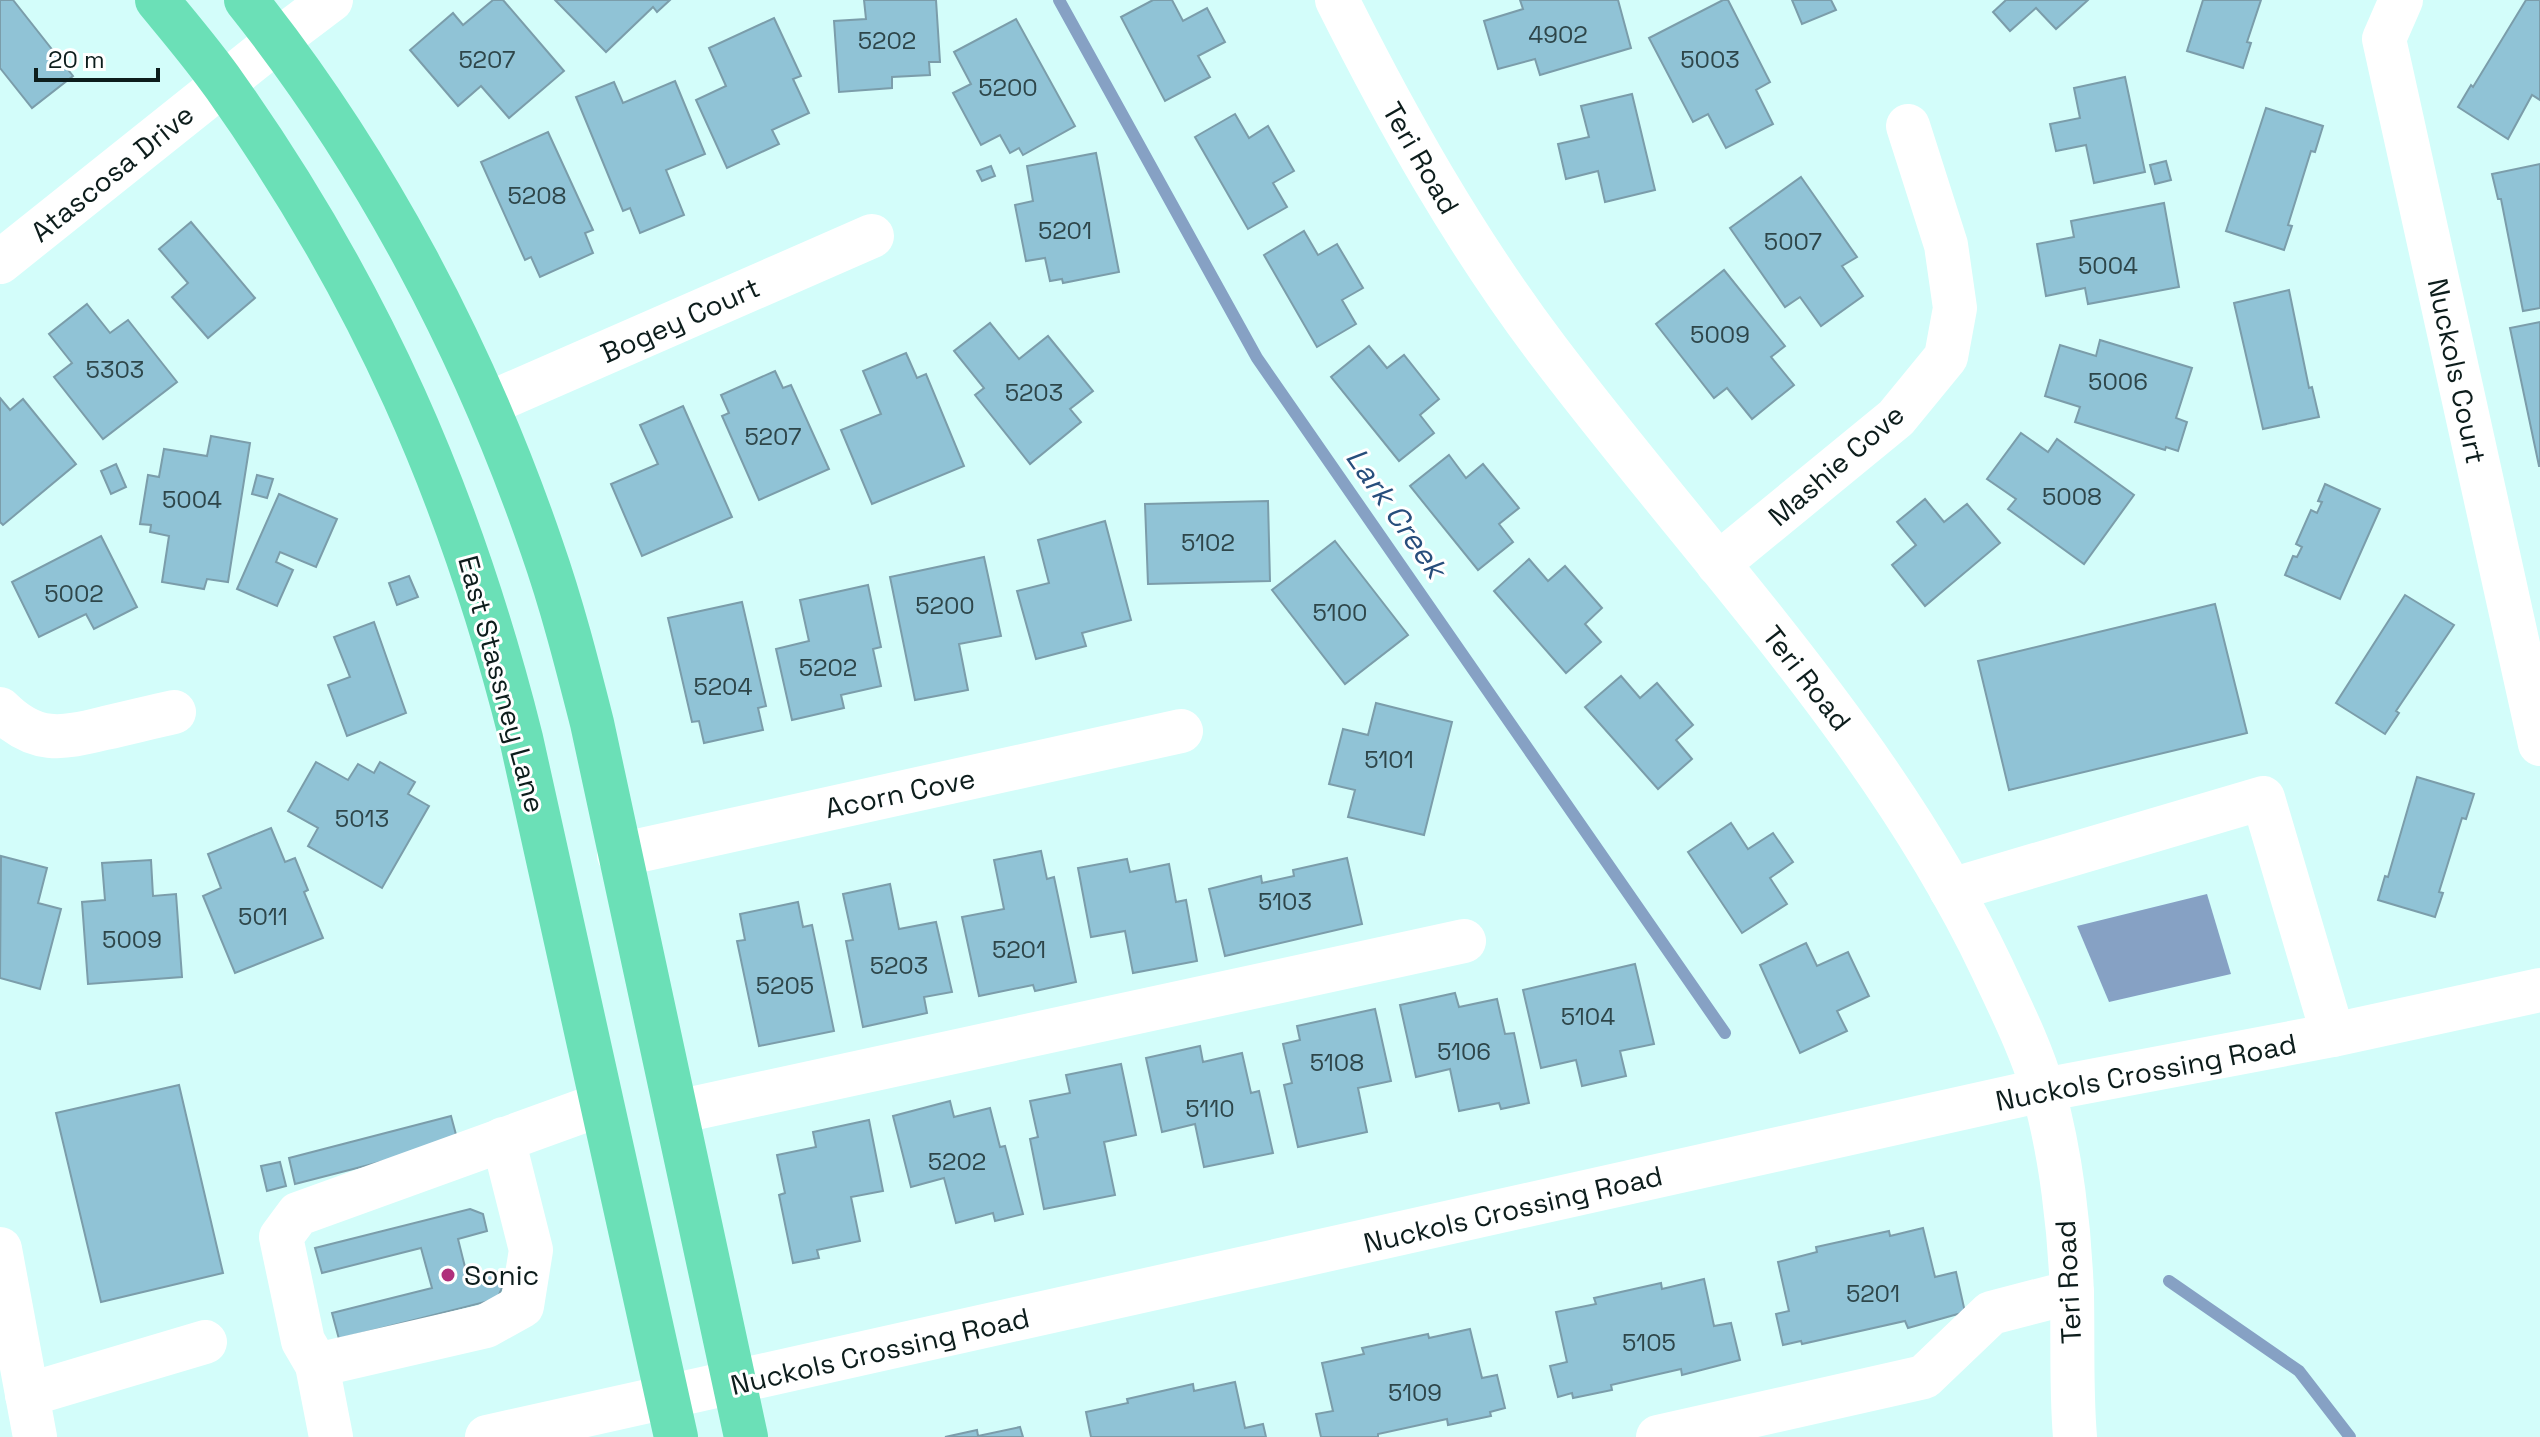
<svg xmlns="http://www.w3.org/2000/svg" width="2540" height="1437" viewBox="0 0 2540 1437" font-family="'Space Grotesk',sans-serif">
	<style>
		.water { fill: #86a1c4 }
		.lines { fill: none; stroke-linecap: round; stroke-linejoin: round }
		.stream { stroke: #86a1c4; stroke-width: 12 }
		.building { fill: #90c3d6; stroke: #7b9daa; stroke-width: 2 }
		.minor { stroke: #fff; stroke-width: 44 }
		.major { stroke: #6be0b7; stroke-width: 44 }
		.poi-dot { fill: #b02f7b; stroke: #fff; stroke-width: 3 }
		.labels { text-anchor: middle; stroke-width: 6; stroke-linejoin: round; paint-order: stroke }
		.number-label { font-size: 24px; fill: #2e464a }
		.street-label { font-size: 28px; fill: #0d1d1c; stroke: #fff }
		.poi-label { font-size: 28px; fill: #0d1d1c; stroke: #fff; text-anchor: start }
		.water-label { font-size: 30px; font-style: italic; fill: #274e7c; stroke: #fff }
	</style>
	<rect width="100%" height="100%" fill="#d3fdfa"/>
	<path class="water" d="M2207,894L2231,974L2109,1002L2077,926Z"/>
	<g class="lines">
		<g class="stream">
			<path d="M1059,0L1257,358L1725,1033"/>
			<path d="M2169,1281L2299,1371L2350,1437"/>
		</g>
	</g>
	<g class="building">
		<path d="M0,0H13L73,76L32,108L0,68Z"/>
		<path d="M493,0H503L564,71L509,118L481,86L458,106L410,50L453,13L463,25Z"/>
		<path d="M555,0H670L657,12L653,7L606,52Z"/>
		<path d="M864,0H936L940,62H929L930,75L892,77V88L839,92L834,21L866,19Z"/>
		<path d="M1153,0H1172L1183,21L1207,8L1225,42L1198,56L1210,77L1165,101L1121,17Z"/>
		<path d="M1520,0H1618L1631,48L1540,75L1535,59L1498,69L1484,21L1523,9Z"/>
		<path d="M1723,0H1728L1770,82L1756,90L1773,124L1726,148L1708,114L1693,122L1649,38Z"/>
		<path d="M1792,0H1831L1836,10L1802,24Z"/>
		<path d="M2006,0H2088L2056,29L2036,8L2010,31L1993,12Z"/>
		<path d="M2203,0H2261L2247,42L2251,43L2243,68L2187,51Z"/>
		<path d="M2526,0H2540V100L2532,95L2508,139L2458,107L2471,85L2473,87Z"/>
		<path d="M774,18L801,76L793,79L809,113L772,130L779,144L727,168L696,100L726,86L709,48Z"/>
		<path d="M1016,19L1075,126L1023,155L1019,148L1010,153L1000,135L981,145L953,93L971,84L954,52Z"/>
		<path d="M2125,77L2145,172L2094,183L2086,145L2056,151L2050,124L2080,118L2074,88Z"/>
		<path d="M675,81L705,154L666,170L684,215L640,233L630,208L623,211L576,97L614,82L623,103Z"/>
		<path d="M1632,94L1655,190L1605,202L1598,171L1566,179L1558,144L1589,137L1581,106Z"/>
		<path d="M2266,108L2323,126L2315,152L2311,151L2288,225L2292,226L2284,250L2226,231Z"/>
		<path d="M1235,114L1249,138L1268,126L1294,171L1273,183L1287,207L1248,229L1195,137Z"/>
		<path d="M548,132L593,230L585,233L593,253L540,277L531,257L525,260L481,162Z"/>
		<path d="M1096,153L1119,272L1063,283L1062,279L1050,281L1045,258L1026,261L1015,205L1033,201L1027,166Z"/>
		<path d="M2166,161L2171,180L2155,184L2150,165Z"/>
		<path d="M2540,164V308L2523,311L2501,199H2498L2492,174Z"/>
		<path d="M991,166L995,176L982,181L977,171Z"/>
		<path d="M1801,177L1857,257L1842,266L1863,296L1821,326L1800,297L1785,307L1730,228Z"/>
		<path d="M2164,203L2179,287L2088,304L2085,288L2046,296L2037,244L2074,237L2071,221Z"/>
		<path d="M191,222L255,298L208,338L172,297L188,283L159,249Z"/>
		<path d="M1304,231L1318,255L1337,244L1363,288L1342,300L1356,324L1317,347L1264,255Z"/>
		<path d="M1724,270L1785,346L1771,357L1794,385L1752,419L1727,388L1714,398L1656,324Z"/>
		<path d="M2289,290L2309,388L2312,387L2319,417L2263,429L2234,303Z"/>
		<path d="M87,304L110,333L128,320L177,382L103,439L54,377L72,363L49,334Z"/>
		<path d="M2540,322V466H2539L2510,328Z"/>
		<path d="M990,323L1019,359L1048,336L1093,391L1070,409L1081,422L1030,464L975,395L984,388L954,351Z"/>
		<path d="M2100,340L2192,368L2176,418L2187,422L2178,451L2166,447L2165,450L2075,422L2080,407L2045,396L2060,345L2096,356Z"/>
		<path d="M1369,346L1387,368L1404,355L1439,399L1420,415L1434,433L1399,461L1331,377Z"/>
		<path d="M906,353L917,378L926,374L964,466L872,504L841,430L881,414L863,371Z"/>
		<path d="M775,371L783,388L791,385L829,469L759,500L722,416L729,413L721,395Z"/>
		<path d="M0,398L10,410L23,399L76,464L3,525L0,522Z"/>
		<path d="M683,406L732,517L642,556L611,484L658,464L640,425Z"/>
		<path d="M2021,433L2048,452L2057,439L2134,495L2084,564L2008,509L2016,499L1987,479Z"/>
		<path d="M211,436L250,443L228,582L207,579L204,589L162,582L169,536L150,532L151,525L140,524L148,475L159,477L164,449L207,456Z"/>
		<path d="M1449,455L1466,478L1483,464L1519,508L1499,524L1513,542L1478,570L1410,486Z"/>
		<path d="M116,464L126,487L111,494L101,471Z"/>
		<path d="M257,475L273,479L267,498L252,494Z"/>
		<path d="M2325,484L2380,509L2340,599L2285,575L2293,556L2297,557L2302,547L2296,544L2311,510L2317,513L2322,502L2318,501Z"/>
		<path d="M279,494L337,519L316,567L280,552L276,562L293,570L277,606L237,589Z"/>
		<path d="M1925,499L1944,522L1967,504L2000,543L1925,606L1892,565L1916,545L1897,522Z"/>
		<path d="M1268,501L1270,581L1148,584L1145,504Z"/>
		<path d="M1105,521L1131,620L1082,633L1086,646L1036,659L1017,591L1049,583L1038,540Z"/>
		<path d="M101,536L137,607L94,629L86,614L39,637L12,582Z"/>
		<path d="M1335,541L1408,635L1345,684L1272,590Z"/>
		<path d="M984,557L1001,636L959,644L968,690L915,700L890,577Z"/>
		<path d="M1529,559L1548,581L1565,566L1602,608L1585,624L1601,642L1566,673L1494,591Z"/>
		<path d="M409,576L418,597L397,605L389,583Z"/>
		<path d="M868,585L881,647L873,649L881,686L841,695L844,708L792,720L776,649L809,641L800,600Z"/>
		<path d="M2405,595L2454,625L2396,711L2399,713L2385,734L2336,703Z"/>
		<path d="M742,602L766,706L758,708L763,730L704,743L699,721L692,722L668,618Z"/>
		<path d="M2215,604L2247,733L2009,790L1978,661Z"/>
		<path d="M374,622L406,713L347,736L328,685L350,677L334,637Z"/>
		<path d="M1621,676L1640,698L1657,683L1693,725L1676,740L1692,759L1658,789L1585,707Z"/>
		<path d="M1376,703L1452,722L1424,835L1348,817L1355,790L1329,784L1343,729L1368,735Z"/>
		<path d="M316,762L348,780L358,764L374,773L380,762L415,782L408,794L429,806L382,888L308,846L318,828L288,811Z"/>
		<path d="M2417,777L2474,794L2466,819L2462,818L2439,892L2443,893L2435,917L2378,900L2385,876L2388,877Z"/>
		<path d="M1731,823L1748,849L1773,833L1793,862L1770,878L1787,904L1742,933L1688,852Z"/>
		<path d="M271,828L285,862L295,858L308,890L304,892L323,938L235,973L203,896L221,888L208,854Z"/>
		<path d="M1041,851L1047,879L1054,877L1076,982L1035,991L1033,985L979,996L962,917L1004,909L994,860Z"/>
		<path d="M1,856L47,868L38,903L61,909L40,989L0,978Z"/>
		<path d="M1347,858L1362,924L1225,956L1209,889L1261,876L1262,883L1294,876L1293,870Z"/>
		<path d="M1127,859L1130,872L1169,864L1176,902L1186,900L1197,961L1133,973L1125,931L1091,937L1078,868Z"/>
		<path d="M151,860L153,896L176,894L182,977L88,984L82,902L105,900L102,863Z"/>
		<path d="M890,884L899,929L936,922L952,992L924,997L927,1013L863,1027L846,941L853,940L843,894Z"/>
		<path d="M798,902L803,927L812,925L834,1031L759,1046L737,941L745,940L740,914Z"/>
		<path d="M1806,943L1817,966L1848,952L1869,996L1837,1011L1847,1031L1800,1053L1760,965Z"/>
		<path d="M1635,964L1654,1044L1620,1051L1626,1076L1582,1086L1576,1060L1541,1068L1523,990Z"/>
		<path d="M1455,993L1459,1007L1497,999L1505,1034L1514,1033L1529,1103L1501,1109L1499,1103L1459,1111L1450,1069L1416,1077L1400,1005Z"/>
		<path d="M1375,1009L1391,1081L1358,1088L1367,1132L1298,1147L1284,1085L1292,1083L1283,1044L1300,1040L1297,1026Z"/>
		<path d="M1200,1046L1203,1062L1242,1053L1251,1093L1259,1091L1273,1153L1204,1167L1195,1124L1162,1132L1146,1058Z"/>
		<path d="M1121,1064L1136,1135L1104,1142L1115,1195L1044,1209L1030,1139L1038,1137L1030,1101L1070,1093L1066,1075Z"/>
		<path d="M179,1085L223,1273L101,1302L56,1113Z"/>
		<path d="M950,1101L954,1117L990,1108L1000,1147L1005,1146L1023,1214L995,1221L993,1213L956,1223L944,1178L911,1187L893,1116Z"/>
		<path d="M451,1116L458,1142L295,1184L289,1158Z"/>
		<path d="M869,1120L883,1191L851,1197L860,1241L817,1250L819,1258L793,1263L779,1195L785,1193L777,1155L816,1147L813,1132Z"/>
		<path d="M280,1162L286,1186L267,1191L261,1166Z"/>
		<path d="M470,1209L483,1214L487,1231L458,1239L468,1279L498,1272L502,1288L497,1299L339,1339L332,1313L432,1288L421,1248L322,1273L315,1248Z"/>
		<path d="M1923,1228L1935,1277L1956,1272L1965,1312L1908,1328L1905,1321L1802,1344L1801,1341L1783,1345L1776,1314L1789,1311L1778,1262L1817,1252L1816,1247L1889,1231L1890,1236Z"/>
		<path d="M1704,1279L1714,1326L1731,1323L1740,1360L1682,1375L1681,1369L1611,1385L1612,1390L1573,1398L1572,1393L1558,1397L1550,1366L1567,1362L1556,1312L1596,1304L1594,1298L1661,1283L1662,1289Z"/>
		<path d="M1470,1329L1482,1378L1497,1375L1505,1408L1490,1412L1491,1416L1448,1425L1447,1419L1378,1434V1437H1321L1316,1414L1333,1411L1322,1363L1364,1354L1362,1348L1428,1334L1429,1338Z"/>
		<path d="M1235,1382L1245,1428L1263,1424L1266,1437H1091L1086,1412L1128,1403L1127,1399L1193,1384L1194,1391Z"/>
		<path d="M1020,1427L1023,1437H945L977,1430L978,1436Z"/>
	</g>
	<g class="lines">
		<g class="minor">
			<path d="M1337,0C1398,122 1464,239 1546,348C1699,551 1882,736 1992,968C2010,1007 2031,1048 2043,1090C2061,1153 2070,1231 2072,1296C2073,1343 2071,1390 2075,1437"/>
			<path d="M2401,0L2384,39L2540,744"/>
			<path d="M0,262L278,40L331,0"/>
			<path d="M488,404L872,236"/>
			<path d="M1718,564L1896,418L1946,357L1955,308L1946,245L1908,126"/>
			<path d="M0,709C35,744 61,739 105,728C128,723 151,717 174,712"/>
			<path d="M619,855L1181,731"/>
			<path d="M1951,890L2263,798L2333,1035"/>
			<path d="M677,1112L1464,941"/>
			<path d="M0,1249L35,1437"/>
			<path d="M317,1365L486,1326L522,1306L531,1250L503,1139"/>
			<path d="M27,1395L205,1342"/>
			<path d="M331,1437L317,1365L303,1341L281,1237L298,1214L602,1104"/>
			<path d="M487,1437L2043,1090L2333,1035L2540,990"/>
			<path d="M1658,1437L1924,1377L1991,1313L2072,1292"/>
		</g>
		<g class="major">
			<path d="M157,0C180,28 204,56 225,86C370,291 460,495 521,738L676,1437"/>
			<path d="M246,0C375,162 475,352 542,548C562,605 577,664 592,723L746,1437"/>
		</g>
	</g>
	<circle class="poi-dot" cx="448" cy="1275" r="8"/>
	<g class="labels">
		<g class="number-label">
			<text x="1558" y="43">4902</text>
			<text x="887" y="49">5202</text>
			<text x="487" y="68">5207</text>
			<text x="1710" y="68">5003</text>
			<text x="1008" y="96">5200</text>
			<text x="537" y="204">5208</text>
			<text x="1065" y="239">5201</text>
			<text x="1793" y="250">5007</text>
			<text x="2108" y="274">5004</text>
			<text x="1720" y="343">5009</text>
			<text x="115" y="378">5303</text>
			<text x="2118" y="390">5006</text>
			<text x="1034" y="401">5203</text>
			<text x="773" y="445">5207</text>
			<text x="2072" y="505">5008</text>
			<text x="192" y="508">5004</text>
			<text x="1208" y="551">5102</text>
			<text x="74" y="602">5002</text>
			<text x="945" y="614">5200</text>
			<text x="1340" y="621">5100</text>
			<text x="828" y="676">5202</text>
			<text x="723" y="695">5204</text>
			<text x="1389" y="768">5101</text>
			<text x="362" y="827">5013</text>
			<text x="1285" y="910">5103</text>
			<text x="263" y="925">5011</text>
			<text x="132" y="948">5009</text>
			<text x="1019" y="958">5201</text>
			<text x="899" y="974">5203</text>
			<text x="785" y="994">5205</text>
			<text x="1588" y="1025">5104</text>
			<text x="1464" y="1060">5106</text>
			<text x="1337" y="1071">5108</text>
			<text x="1210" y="1117">5110</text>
			<text x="957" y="1170">5202</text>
			<text x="1873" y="1302">5201</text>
			<text x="1649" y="1351">5105</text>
			<text x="1415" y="1401">5109</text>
		</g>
		<g class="street-label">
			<text transform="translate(1421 158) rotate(60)" y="10">Teri Road</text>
			<text transform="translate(112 173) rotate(-39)" y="10">Atascosa Drive</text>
			<text transform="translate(680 320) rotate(-24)" y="10">Bogey Court</text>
			<text transform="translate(2457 371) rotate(78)" y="10">Nuckols Court</text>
			<text transform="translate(1836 465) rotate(-41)" y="10">Mashie Cove</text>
			<text transform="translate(1807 678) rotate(52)" y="10">Teri Road</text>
			<text transform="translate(502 684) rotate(75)" y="10">East Stassney Lane</text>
			<text transform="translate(900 793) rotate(-12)" y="10">Acorn Cove</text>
			<text transform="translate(2146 1072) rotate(-11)" y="10">Nuckols Crossing Road</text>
			<text transform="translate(1513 1209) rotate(-13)" y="10">Nuckols Crossing Road</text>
			<text transform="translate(2068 1282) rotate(-93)" y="10">Teri Road</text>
			<text transform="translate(880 1351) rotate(-13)" y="10">Nuckols Crossing Road</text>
		</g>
		<g class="poi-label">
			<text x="464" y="1285">Sonic</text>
		</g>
		<g class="water-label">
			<text transform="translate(1396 513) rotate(55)" y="10">Lark Creek</text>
		</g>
	</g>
	<path d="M36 68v12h122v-12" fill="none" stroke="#0d1d1c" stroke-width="4"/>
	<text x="48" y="68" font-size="24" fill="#0d1d1c" stroke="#ffffff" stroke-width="6" paint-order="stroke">20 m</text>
</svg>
